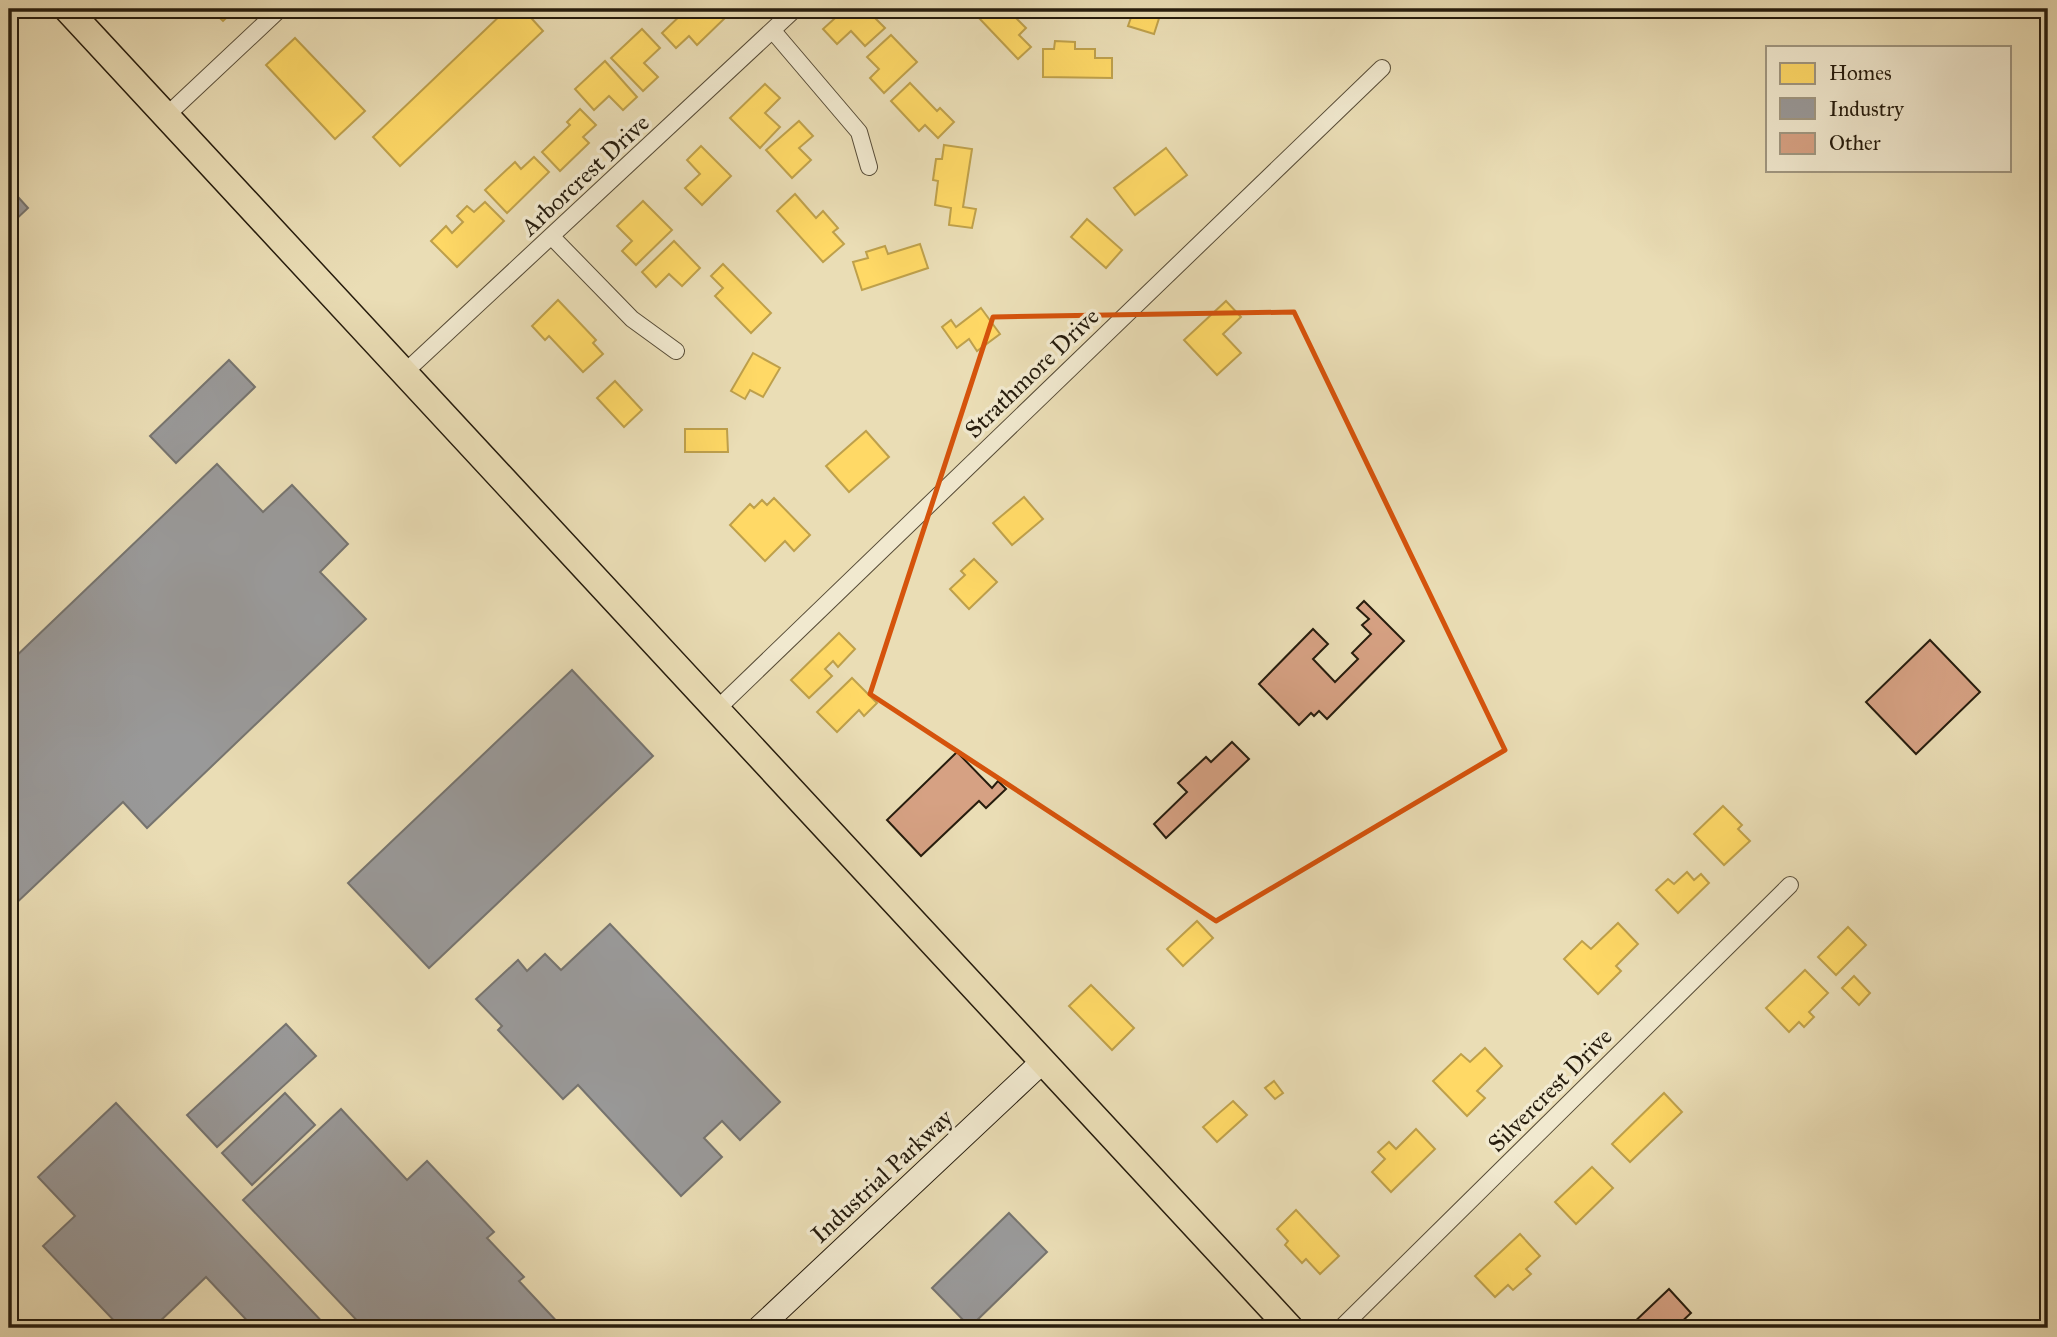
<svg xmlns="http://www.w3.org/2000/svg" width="2057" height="1337" viewBox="0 0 2057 1337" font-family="'IM FELL Great Primer',serif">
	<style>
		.homes { fill: #ffd966; stroke: #bea04b; stroke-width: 2 }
		.industry { fill: #999; stroke: #76746f; stroke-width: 2 }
		.building { fill: #d6a183; stroke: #261c0d; stroke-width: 2 }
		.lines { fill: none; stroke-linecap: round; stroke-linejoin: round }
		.street-casing { stroke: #574c37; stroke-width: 18 }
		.secondary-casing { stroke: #261c0d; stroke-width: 25 }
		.primary-casing { stroke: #261c0d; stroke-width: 29 }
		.street { stroke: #f1e9cf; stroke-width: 16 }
		.secondary { stroke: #f1e9cf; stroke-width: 23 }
		.primary { stroke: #eaddb5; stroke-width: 26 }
		.marked { fill: none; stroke: #d5530c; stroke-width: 5; stroke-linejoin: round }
		.labels { text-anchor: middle; stroke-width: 7; stroke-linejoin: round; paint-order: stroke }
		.street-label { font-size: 24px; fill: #261c0d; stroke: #f1e9cf }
	</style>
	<rect width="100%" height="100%" fill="#eaddb5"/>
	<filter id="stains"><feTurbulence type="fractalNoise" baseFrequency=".00286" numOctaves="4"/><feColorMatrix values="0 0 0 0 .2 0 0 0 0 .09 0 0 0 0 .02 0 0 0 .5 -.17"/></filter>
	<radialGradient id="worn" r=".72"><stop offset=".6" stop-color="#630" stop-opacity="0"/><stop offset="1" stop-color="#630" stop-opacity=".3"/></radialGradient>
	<g class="homes">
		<path d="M210,9H236L223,21Z"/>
		<path d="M507,9H523L543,31L400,166L373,137Z"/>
		<path d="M687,9H719L726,17L697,45L689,36L676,48L662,33Z"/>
		<path d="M845,9H866L885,28L865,46L851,31L837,44L823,29Z"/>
		<path d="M986,9H1016L1022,14L1017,19L1026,28L1019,35L1031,47L1018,59L978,17Z"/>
		<path d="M1134,9H1162L1154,34L1128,26Z"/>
		<path d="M642,29L660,48L644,63L658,77L643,91L611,58Z"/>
		<path d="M891,35L917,62L884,93L870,78L879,69L867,57Z"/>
		<path d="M295,38L365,111L335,139L266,65Z"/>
		<path d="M1055,41L1075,42V49H1095V58H1112V78L1043,77V49H1054Z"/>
		<path d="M605,61L637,97L623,110L609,96L594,110L575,89Z"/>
		<path d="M910,83L937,111L940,108L954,122L938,138L925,125L919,131L891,101Z"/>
		<path d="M765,84L780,98L765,113L780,127L760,148L730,118Z"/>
		<path d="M580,109L596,125L583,137L589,143L560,171L542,152L570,125L567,122Z"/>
		<path d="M799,121L813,136L799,148L811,160L792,178L766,150Z"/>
		<path d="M944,145L972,149L963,207L976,209L972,228L949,225L951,208L935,205L938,181L933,180L936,159H942Z"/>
		<path d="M701,146L731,176L702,205L685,188L700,174L687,160Z"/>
		<path d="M1166,148L1187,175L1135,215L1114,188Z"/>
		<path d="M534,157L549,172L507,213L485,190L515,162L521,169Z"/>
		<path d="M795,194L816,218L823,211L838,228L833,232L844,244L823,262L777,211Z"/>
		<path d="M643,201L672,230L636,265L622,251L632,241L617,226Z"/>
		<path d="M485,202L504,221L457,267L431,241L446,226L452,233L463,222L457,216L467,206L474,212Z"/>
		<path d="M1087,219L1122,250L1106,268L1071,237Z"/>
		<path d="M674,241L700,268L682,286L669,274L656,287L642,272Z"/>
		<path d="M920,244L928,268L862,290L853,262L868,258L866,252L885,246L888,254Z"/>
		<path d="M723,264L771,313L751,333L715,296L723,288L711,276Z"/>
		<path d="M558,300L596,340L593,343L603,354L583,372L549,336L545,340L532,326Z"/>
		<path d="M1226,301L1241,317L1223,334L1241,353L1217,375L1184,340Z"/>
		<path d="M981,308L1000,334L977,351L969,339L957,348L942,327L951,320L956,327Z"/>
		<path d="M753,353L780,368L763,397L750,390L745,399L731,391Z"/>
		<path d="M615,381L642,410L624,427L597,398Z"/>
		<path d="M685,429H727L728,452H685Z"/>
		<path d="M866,431L889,457L849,492L826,466Z"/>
		<path d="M1024,497L1043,519L1012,545L993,523Z"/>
		<path d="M774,498L810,535L794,551L785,541L765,561L730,525L750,504L754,508L762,500L767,505Z"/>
		<path d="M974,559L997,582L969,609L950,589L965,575L961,571Z"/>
		<path d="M839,633L855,649L838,667L833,661L825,669L832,676L809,698L791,680Z"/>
		<path d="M852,678L877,703L864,716L859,710L837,732L817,712Z"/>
		<path d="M1723,806L1742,825L1738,829L1750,841L1724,865L1694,834Z"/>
		<path d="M1687,872L1694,880L1701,874L1709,883L1678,913L1656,890L1668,879L1674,884Z"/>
		<path d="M1197,921L1213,938L1183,966L1167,949Z"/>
		<path d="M1618,923L1638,944L1616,966L1621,971L1598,994L1564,959L1582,941L1591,949Z"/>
		<path d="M1848,927L1866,945L1836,975L1818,957Z"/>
		<path d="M1805,970L1828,993L1809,1012L1814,1017L1804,1027L1799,1022L1789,1032L1766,1008Z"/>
		<path d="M1854,976L1870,993L1859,1005L1842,988Z"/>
		<path d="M1091,985L1134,1028L1112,1050L1069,1006Z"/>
		<path d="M1485,1048L1502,1066L1477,1091L1485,1098L1467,1116L1433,1081L1461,1054L1470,1062Z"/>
		<path d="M1274,1081L1283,1093L1275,1099L1265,1088Z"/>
		<path d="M1664,1093L1682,1112L1630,1162L1612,1144Z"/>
		<path d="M1233,1101L1247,1115L1217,1142L1203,1127Z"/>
		<path d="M1416,1129L1435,1149L1391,1192L1372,1172L1385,1159L1378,1152L1389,1142L1396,1149Z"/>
		<path d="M1592,1167L1613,1188L1576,1224L1555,1202Z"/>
		<path d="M1296,1210L1339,1256L1320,1274L1306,1259L1302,1263L1285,1245L1288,1241L1277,1229Z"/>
		<path d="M1520,1234L1540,1256L1526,1269L1531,1274L1513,1290L1508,1285L1495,1297L1475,1276Z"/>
	</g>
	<g class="industry">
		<path d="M9,187L28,208L9,226Z"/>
		<path d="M229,360L255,387L176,463L150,436Z"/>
		<path d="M217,464L263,512L292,485L348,544L320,572L366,619L147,828L123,802L9,910V663Z"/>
		<path d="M572,670L653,756L429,968L348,883Z"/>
		<path d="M610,924L780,1102L740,1140L722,1121L704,1138L722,1157L681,1196L578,1085L563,1099L498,1030L502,1026L476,999L518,960L527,971L545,954L561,970Z"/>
		<path d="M286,1024L316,1056L217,1147L187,1115Z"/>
		<path d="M285,1093L315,1125L252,1185L222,1153Z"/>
		<path d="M116,1103L328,1328H254L206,1277L153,1328H121L43,1246L75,1216L38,1177Z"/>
		<path d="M341,1109L407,1180L427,1161L494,1232L487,1238L524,1277L519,1281L563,1328H364L243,1200Z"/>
		<path d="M1009,1213L1047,1252L970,1327L932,1288Z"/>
	</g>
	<g class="building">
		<path d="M1364,601L1404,641L1327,719L1319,711L1314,716L1311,713L1299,725L1259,684L1313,629L1328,644L1313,659L1335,682L1358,659L1352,653L1371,634L1362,625L1369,619L1357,608Z"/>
		<path d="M1930,640L1980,692L1916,754L1866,702Z"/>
		<path d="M1232,742L1249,759L1166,838L1154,824L1187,792L1178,783L1206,757L1211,762Z"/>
		<path d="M957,752L992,788L998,781L1006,789L986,808L979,801L921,856L887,820Z"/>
		<path d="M1669,1289L1691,1313L1675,1328H1628Z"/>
	</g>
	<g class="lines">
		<defs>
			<g id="street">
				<path d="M773,31L859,132L869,167"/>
				<path d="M166,116L280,9"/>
				<path d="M552,237L632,319L676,351"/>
				<path d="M404,373L795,9"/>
				<path d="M715,711L1382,68"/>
				<path d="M1341,1328L1790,885"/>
			</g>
			<path id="secondary" d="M759,1328L1041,1063"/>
			<path id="primary" d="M67,9L1290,1328"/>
		</defs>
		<use href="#street" class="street-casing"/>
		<use href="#secondary" class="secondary-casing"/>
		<use href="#primary" class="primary-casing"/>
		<use href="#street" class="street"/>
		<use href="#secondary" class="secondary"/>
		<use href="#primary" class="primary"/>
	</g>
	<path class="marked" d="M1294,312L1505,750L1216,921L870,694L993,317Z"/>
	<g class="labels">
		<g class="street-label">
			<text transform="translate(585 175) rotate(-43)" y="8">Arborcrest Drive</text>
			<text transform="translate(1032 373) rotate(-44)" y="8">Strathmore Drive</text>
			<text transform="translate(1550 1090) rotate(-45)" y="8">Silvercrest Drive</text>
			<text transform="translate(882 1176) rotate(-43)" y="8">Industrial Parkway</text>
		</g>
	</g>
	<rect width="2057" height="1337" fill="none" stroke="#eaddb5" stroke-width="35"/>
	<rect x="10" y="10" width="2036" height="1316" fill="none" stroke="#261c0d" stroke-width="3.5"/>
	<rect x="18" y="18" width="2022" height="1302" fill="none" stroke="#261c0d" stroke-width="2"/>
	<rect x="1766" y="46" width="245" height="126" fill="#f1e9cf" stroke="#a09781" stroke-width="2"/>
	<rect x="1780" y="63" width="35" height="21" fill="#ffd966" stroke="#a09781" stroke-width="2"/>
	<text x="1829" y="80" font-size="21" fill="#261c0d">Homes</text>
	<rect x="1780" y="98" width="35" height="21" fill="#999999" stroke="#a09781" stroke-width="2"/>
	<text x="1829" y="116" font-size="21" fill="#261c0d">Industry</text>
	<rect x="1780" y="133" width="35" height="21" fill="#d6a183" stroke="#a09781" stroke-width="2"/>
	<text x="1829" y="150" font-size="21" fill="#261c0d">Other</text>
	<rect width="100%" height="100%" filter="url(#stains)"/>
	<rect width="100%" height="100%" fill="url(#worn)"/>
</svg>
